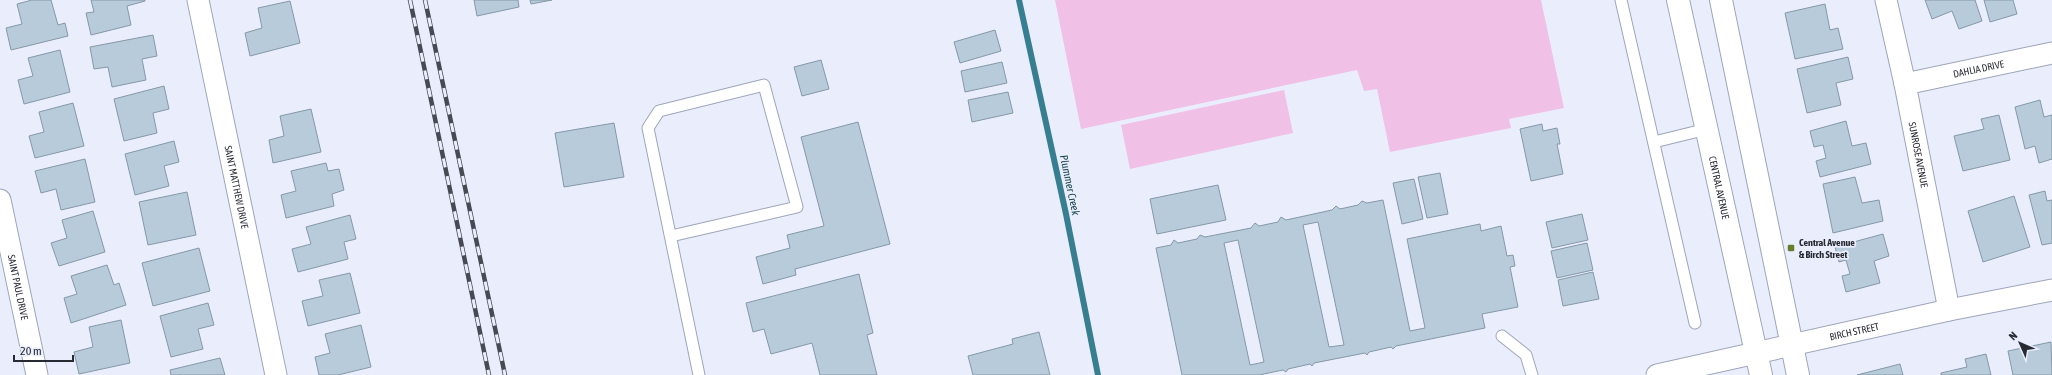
<svg xmlns="http://www.w3.org/2000/svg" width="2052" height="375" viewBox="0 0 2052 375" font-family="'Asap Condensed',sans-serif">
	<style>
		.green { fill: #f0c0e7 }
		.lines { fill: none; stroke-linecap: round; stroke-linejoin: round }
		.stream { stroke: #377f90; stroke-width: 6 }
		.building { fill: #b7cbdb; stroke: #8598a8; fill-rule: evenodd }
		.lane-casing { stroke: #9ea5ba; stroke-width: 13 }
		.street-casing { stroke: #9ea5ba; stroke-width: 23 }
		.secondary-casing { stroke: #9ea5ba; stroke-width: 24 }
		.lane { stroke: #fff; stroke-width: 11 }
		.street { stroke: #fff; stroke-width: 21 }
		.secondary { stroke: #fff; stroke-width: 22 }
		.rail-casing { stroke: #474a53; stroke-width: 4.5 }
		.rail { stroke: #eaeefc; stroke-width: 3; stroke-dasharray: 9; stroke-linecap: butt }
		.poi-dot { fill: #667d2e; stroke: #eaeefc; stroke-width: 1.5 }
		.labels { text-anchor: middle; stroke-width: 3.5; stroke-linejoin: round; paint-order: stroke }
		.street-label { font-size: 10px; fill: #282a33; stroke: #eaeefc }
		.poi-label { font-size: 10px; font-weight: bold; fill: #282a33; stroke: #eaeefc; text-anchor: start }
		.water-label { font-size: 11px; font-style: italic; fill: #16444d; stroke: #eaeefc }
	</style>
	<rect width="100%" height="100%" fill="#eaeefc"/>
	<g class="green">
		<path d="M1055,0H1541L1564,108L1509,119L1511,128L1390,152L1377,89L1364,91L1357,70L1081,129Z"/>
		<path d="M1284,90L1293,133L1130,169L1121,125Z"/>
	</g>
	<g class="lines">
		<path class="stream" d="M1019,0L1066,214L1098,375"/>
	</g>
	<g class="building">
		<path d="M32,0H51L58,25L65,23L68,36L11,50L6,28L22,24L17,4Z"/>
		<path d="M91,0H145V1L127,6L131,25L91,35L86,13L94,12Z"/>
		<path d="M474,0H518L519,7L477,16Z"/>
		<path d="M530,0H552L531,4Z"/>
		<path d="M1925,0H1975L1982,21L1959,29L1952,11L1932,19Z"/>
		<path d="M1984,0H2013L2017,14L1990,22Z"/>
		<path d="M290,1L300,43L250,56L245,33L262,28L258,8Z"/>
		<path d="M1825,4L1830,30L1838,28L1843,49L1795,59L1785,13Z"/>
		<path d="M995,30L1001,51L960,63L954,42Z"/>
		<path d="M153,35L157,56L142,59L146,80L112,87L108,67L94,69L90,47Z"/>
		<path d="M60,50L70,92L24,104L18,80L33,76L28,58Z"/>
		<path d="M1848,57L1853,79L1836,83L1841,105L1807,113L1797,69Z"/>
		<path d="M821,60L829,89L802,96L794,67Z"/>
		<path d="M1002,62L1007,83L965,92L961,71Z"/>
		<path d="M164,86L169,109L153,113L157,133L124,141L114,99Z"/>
		<path d="M1008,92L1013,113L972,122L968,100Z"/>
		<path d="M2040,100L2044,117L2052,115V159L2039,163L2035,146L2025,149L2015,107Z"/>
		<path d="M73,103L84,146L35,158L29,136L44,132L39,112Z"/>
		<path d="M311,109L321,152L273,163L269,140L284,136L280,116Z"/>
		<path d="M1999,115L2010,160L1963,171L1954,136L1984,129L1981,119Z"/>
		<path d="M1846,121L1852,146L1866,143L1871,164L1820,177L1816,161L1826,158L1823,145L1814,147L1810,131Z"/>
		<path d="M858,122L890,244L795,269L796,275L763,284L756,257L790,248L787,235L824,226L801,137Z"/>
		<path d="M614,123L624,177L564,187L555,133Z"/>
		<path d="M1542,124L1543,131L1557,128L1560,144H1557L1563,174L1531,181L1520,129Z"/>
		<path d="M174,141L179,162L164,166L169,186L135,195L125,154Z"/>
		<path d="M85,159L95,202L61,210L56,189L41,193L35,171Z"/>
		<path d="M326,163L328,171L339,169L344,190L332,194L334,206L286,218L281,195L296,191L291,171Z"/>
		<path d="M1440,173L1448,214L1427,218L1418,177Z"/>
		<path d="M1855,177L1862,203L1879,200L1883,221L1833,233L1823,184Z"/>
		<path d="M1414,179L1423,219L1402,224L1393,183Z"/>
		<path d="M1218,185L1226,220L1157,234L1150,199Z"/>
		<path d="M2045,191L2047,201L2052,200V243L2042,245L2029,195Z"/>
		<path d="M187,192L196,235L148,245L139,202Z"/>
		<path d="M2014,196L2030,247L1983,262L1968,211Z"/>
		<path d="M1383,200L1410,331L1425,328L1407,239L1480,224L1481,231L1501,226L1507,256L1513,255L1515,266L1510,267L1518,307L1482,314L1485,328L1396,346L1393,349L1391,347L1369,352L1367,355L1365,353L1314,363L1312,366L1310,364L1288,369L1286,372L1283,370L1259,375H1182L1156,248L1171,245L1174,240L1178,243L1197,239L1200,235L1205,237L1251,228L1255,223L1259,226L1278,222L1281,217L1286,220L1332,210L1336,206L1340,209L1358,205L1362,201L1367,203ZM1318,222L1344,345L1329,347L1303,225ZM1238,240L1264,362L1250,365L1224,243Z"/>
		<path d="M93,211L105,252L59,266L51,243L67,238L62,220Z"/>
		<path d="M1582,214L1588,240L1552,248L1546,222Z"/>
		<path d="M350,215L356,239L344,242L348,259L298,272L292,249L311,244L306,227Z"/>
		<path d="M1883,234L1889,256L1874,261L1880,283L1846,292L1842,276L1850,274L1846,260L1839,262L1835,247Z"/>
		<path d="M1587,243L1593,270L1557,278L1551,251Z"/>
		<path d="M199,248L210,291L153,306L142,263Z"/>
		<path d="M107,265L114,285L119,283L126,305L71,323L64,298L77,294L71,276Z"/>
		<path d="M1593,272L1599,299L1563,306L1558,280Z"/>
		<path d="M350,273L360,313L308,326L302,301L323,296L319,280Z"/>
		<path d="M859,274L873,333L867,335L877,375H820L812,343L771,354L764,329L753,332L746,303Z"/>
		<path d="M208,303L214,325L198,329L203,349L171,357L160,316Z"/>
		<path d="M121,320L130,363L79,374L74,352L93,347L89,327Z"/>
		<path d="M361,325L371,367L338,375H319L315,357L330,353L325,334Z"/>
		<path d="M1039,332L1050,375H973L968,356L1013,344L1012,339Z"/>
		<path d="M2051,342L2052,375H2013L2008,351Z"/>
		<path d="M1986,354L1991,375H1941V373L1967,367L1965,359Z"/>
		<path d="M220,358L225,375H171L170,370Z"/>
		<path d="M1900,364L1903,375H1857Z"/>
	</g>
	<g class="lines">
		<defs>
			<g id="lane">
				<path d="M1621,0L1695,323"/>
				<path d="M1654,142L1707,129"/>
				<path d="M671,236L797,207L764,85L659,111L648,128L699,375"/>
				<path d="M1502,336L1526,355L1532,375"/>
			</g>
			<g id="street">
				<path id="s1" d="M198,0L276,375"/>
				<path id="s2" d="M1886,0L1905,84L1949,310"/>
				<path id="s3" d="M1905,84L2052,53"/>
				<path id="s4" d="M0,200L37,375"/>
				<path id="s5" d="M1657,375L1949,310L2052,290"/>
			</g>
			<g id="secondary">
				<path id="s6" d="M1678,0L1761,375"/>
				<path d="M1721,0L1798,375"/>
			</g>
		</defs>
		<use href="#lane" class="lane-casing"/>
		<use href="#street" class="street-casing"/>
		<use href="#secondary" class="secondary-casing"/>
		<use href="#lane" class="lane"/>
		<use href="#street" class="street"/>
		<use href="#secondary" class="secondary"/>
		<defs>
			<g id="rail">
				<path d="M410,0L489,375"/>
				<path d="M425,0L505,375"/>
			</g>
		</defs>
		<use href="#rail" class="rail-casing"/>
		<use href="#rail" class="rail"/>
	</g>
	<rect class="poi-dot" x="1787" y="244" width="8" height="8" rx="2"/>
	<g class="labels">
		<g class="street-label">
			<text dy="4" stroke="none"><textPath href="#s3" startOffset="75">DAHLIA DRIVE</textPath></text>
			<text dy="4" stroke="none"><textPath href="#s2" startOffset="158">SUNROSE AVENUE</textPath></text>
			<text dy="4" stroke="none"><textPath href="#s1" startOffset="191">SAINT MATTHEW DRIVE</textPath></text>
			<text dy="4" stroke="none"><textPath href="#s6" startOffset="192">CENTRAL AVENUE</textPath></text>
			<text dy="4" stroke="none"><textPath href="#s4" startOffset="89">SAINT PAUL DRIVE</textPath></text>
			<text dy="4" stroke="none"><textPath href="#s5" startOffset="202">BIRCH STREET</textPath></text>
		</g>
		<g class="poi-label">
			<text x="1799" y="246">Central Avenue<tspan x="1799" dy="12">&amp; Birch Street</tspan></text>
		</g>
		<g class="water-label">
			<text transform="translate(1070 185) rotate(78)" y="4">Plummer Creek</text>
		</g>
	</g>
	<g transform="translate(2020 343) rotate(315)" stroke="#eaeefc" stroke-width="3" paint-order="stroke">
	<path d="M0-3L7 15L0 10L-7 15Z" fill="#282a33"/>
	<text y="-6" font-size="11" font-weight="bold" text-anchor="middle" fill="#282a33">N</text>
	</g>
	<path d="M14 355v6h59v-6" fill="none" stroke="#282a33" stroke-width="2"/>
	<text x="20" y="355" font-size="12" fill="#282a33" stroke="#eaeefc" stroke-width="3" paint-order="stroke">20 m</text>
</svg>
